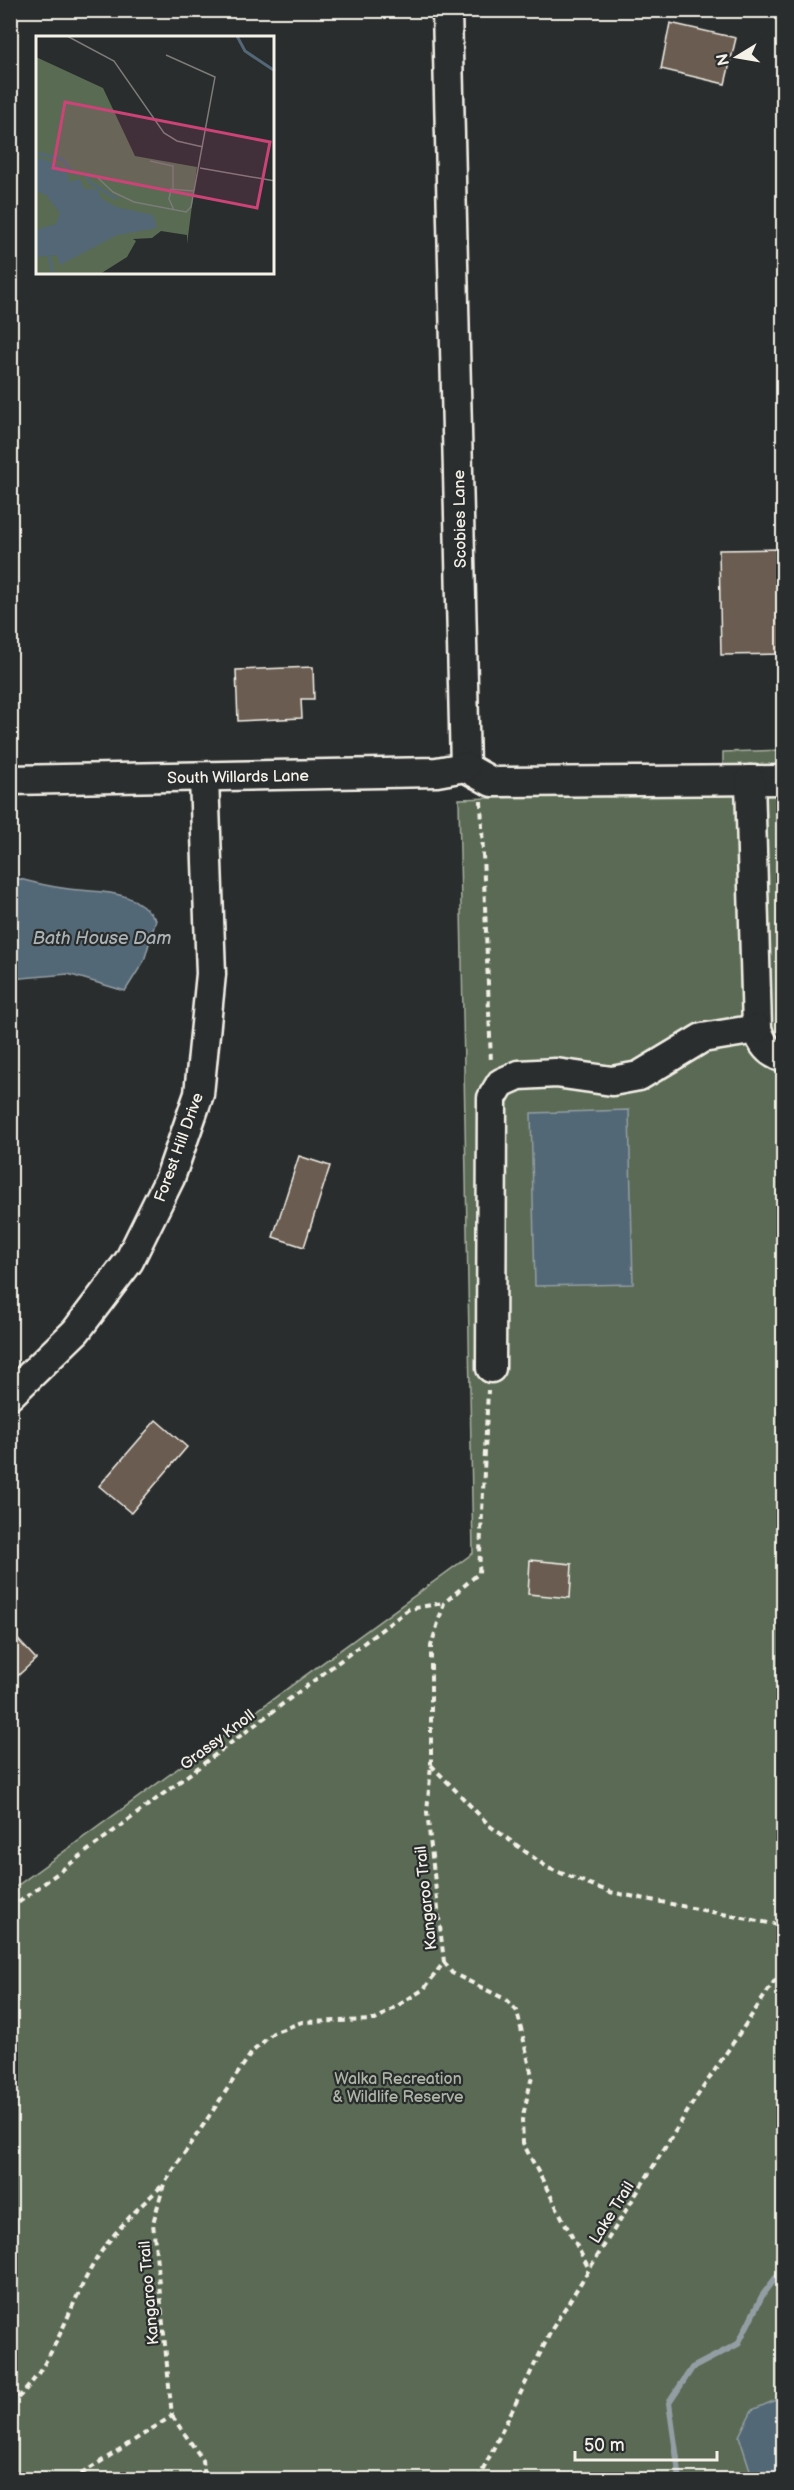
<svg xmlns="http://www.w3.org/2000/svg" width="794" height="2490" viewBox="0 0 794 2490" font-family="'Balsamiq Sans',sans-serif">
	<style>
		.green { fill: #5a6b54; stroke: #a7ae9e; stroke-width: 1.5 }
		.water { fill: #536776; stroke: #939ea4; stroke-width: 1.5 }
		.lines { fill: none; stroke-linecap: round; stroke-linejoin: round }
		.stream { stroke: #939ea4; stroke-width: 6 }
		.building { fill: #6a5c51; stroke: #f4f1e8; stroke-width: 1.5 }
		.minor-casing { stroke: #f4f1e8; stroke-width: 33 }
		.path { stroke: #f4f1e8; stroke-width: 4; stroke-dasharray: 6 4.5; stroke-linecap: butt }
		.minor { stroke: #2a2d2e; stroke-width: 28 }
		.labels { text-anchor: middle; stroke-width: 4.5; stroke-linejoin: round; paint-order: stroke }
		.street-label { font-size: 16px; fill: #f4f1e8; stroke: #2a2d2e }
		.park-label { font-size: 16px; fill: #afb5a5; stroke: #2a2d2e }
		.water-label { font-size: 18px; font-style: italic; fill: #acb3b5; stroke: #2a2d2e }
		.inset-river { fill: none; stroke: #536776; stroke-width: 3 }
		.inset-road { fill: none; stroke: #7b7b78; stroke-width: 1.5 }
		.view { fill: #cc4377; fill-opacity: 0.15; stroke: #cc4377; stroke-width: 3 }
		.inset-edge { fill: none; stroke: #f4f1e8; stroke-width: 3 }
	</style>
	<rect width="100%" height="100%" fill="#2a2d2e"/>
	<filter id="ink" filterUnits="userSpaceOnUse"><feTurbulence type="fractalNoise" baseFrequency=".0167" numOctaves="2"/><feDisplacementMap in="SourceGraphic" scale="12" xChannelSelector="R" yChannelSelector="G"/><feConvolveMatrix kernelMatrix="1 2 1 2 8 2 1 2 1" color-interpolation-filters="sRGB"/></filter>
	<g filter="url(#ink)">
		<path class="green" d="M783,750V2479H11L10,1891L473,1553L459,799L723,791V752Z"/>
		<g class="water">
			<path d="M16,878C31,882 47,886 62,888C99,894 132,886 156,920L144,961L125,991L68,974L11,979V881Z"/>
			<path d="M629,1110L633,1284L535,1286L531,1113Z"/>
			<path d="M783,2397V2479H753L739,2436L752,2410Z"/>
		</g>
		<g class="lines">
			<path class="stream" d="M680,2480L669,2403L692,2368L738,2344L762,2296L784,2267"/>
		</g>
		<g class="building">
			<path d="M670,23L736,38L725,84L661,69Z"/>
			<path d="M783,549V654L721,655L719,550Z"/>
			<path d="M313,667L314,699H301L302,718L238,721L236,670Z"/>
			<path d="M299,1156L330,1166L304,1247L273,1237Z"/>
			<path d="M156,1420L187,1447L131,1513L99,1486Z"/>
			<path d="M530,1560L572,1564L570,1598L528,1594Z"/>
			<path d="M10,1631L36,1659L10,1683Z"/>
		</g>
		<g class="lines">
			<defs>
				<g id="minor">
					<path d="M447,10L465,767"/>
					<path d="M465,767L492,782L784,780"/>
					<path d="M10,780L437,772L465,767"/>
					<path d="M750,780L757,1029C762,1044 768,1053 784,1058"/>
					<path d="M491,1368L492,1098L501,1083L519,1075L556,1073L612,1081L639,1076L702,1038L757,1029"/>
					<path d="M10,1395L76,1331L129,1261L170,1178L199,1094L211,974L204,777"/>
				</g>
			</defs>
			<use href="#minor" class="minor-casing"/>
			<g class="path">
				<path d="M481,801L491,1063"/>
				<path d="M431,1765L490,1826L548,1868L610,1892L784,1926"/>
				<path d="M10,1909L409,1609L443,1603"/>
				<path d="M444,1962L452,1973L505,1999L517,2011L532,2076L522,2120L523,2143L589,2269"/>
				<path d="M10,2405C56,2367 68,2303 99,2255C117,2228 140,2206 164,2184"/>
				<path d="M172,2416L203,2460L205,2480"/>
				<path d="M72,2480L172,2416L153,2223L164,2184L252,2052L273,2033L302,2022L375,2020L424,1989L444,1962L427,1812L431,1765V1646L444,1603L479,1573L488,1390"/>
				<path d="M478,2480L552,2329L694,2101L784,1967"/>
			</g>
			<use href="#minor" class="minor"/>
		</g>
	</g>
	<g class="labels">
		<g class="street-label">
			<text transform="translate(459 519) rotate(-91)" y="6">Scobies Lane</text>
			<text transform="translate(238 776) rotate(-1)" y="6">South Willards Lane</text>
			<text transform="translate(178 1147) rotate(-70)" y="6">Forest Hill Drive</text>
			<text transform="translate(217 1739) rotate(-37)" y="6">Grassy Knoll</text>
			<text transform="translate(425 1898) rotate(-96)" y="6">Kangaroo Trail</text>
			<text transform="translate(611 2212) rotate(-58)" y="6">Lake Trail</text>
			<text transform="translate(148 2293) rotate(-95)" y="6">Kangaroo Trail</text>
		</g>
		<g class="park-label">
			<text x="398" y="2084">Walka Recreation<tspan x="398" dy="18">&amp; Wildlife Reserve</tspan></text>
		</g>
		<g class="water-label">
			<text x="102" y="944">Bath House Dam</text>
		</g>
	</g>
	<g transform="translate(36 36)">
		<rect width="238" height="238" fill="#2a2d2e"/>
		<path d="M0,21L67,52L99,120L161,131L151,208V199L125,195L116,202L97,203L100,205L91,221L64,238H0Z" fill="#5a6b54"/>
		<path d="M5,122L24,130L32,139L33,146L44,143L48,153H61L66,163L80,171L117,179L121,192L81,199L24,229L21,219L0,221V194L20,188L24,177L10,159L0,155V123Z" fill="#536776"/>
		<path class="inset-river" d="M201,0L209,15L239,35M0,117L26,123L37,137L49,138L55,147L81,163M13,220L17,238"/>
		<path class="inset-road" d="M31,0L78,25L128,97L141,105L167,111M114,125L137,130V152M164,132L239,145M62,142L77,156L98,166L150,176L155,171L179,41L130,19M138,174L133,163L135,153L158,155"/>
		<path class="view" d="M29,66L234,106L221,172L17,132Z"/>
		<rect width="238" height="238" class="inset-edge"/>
	</g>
	<rect width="794" height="2490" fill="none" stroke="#2a2d2e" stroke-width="36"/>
	<rect x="18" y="18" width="758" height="2454" fill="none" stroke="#f4f1e8" stroke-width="2" filter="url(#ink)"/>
	<g transform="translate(737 57) rotate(259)" stroke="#2a2d2e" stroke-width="4.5" paint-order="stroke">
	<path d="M0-4.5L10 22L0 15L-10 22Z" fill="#f4f1e8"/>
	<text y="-9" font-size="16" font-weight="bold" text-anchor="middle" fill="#f4f1e8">N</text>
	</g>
	<path d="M575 2451v9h142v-9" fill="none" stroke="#f4f1e8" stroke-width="3"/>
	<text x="584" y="2451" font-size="18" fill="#f4f1e8" stroke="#2a2d2e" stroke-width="4.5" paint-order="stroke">50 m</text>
</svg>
